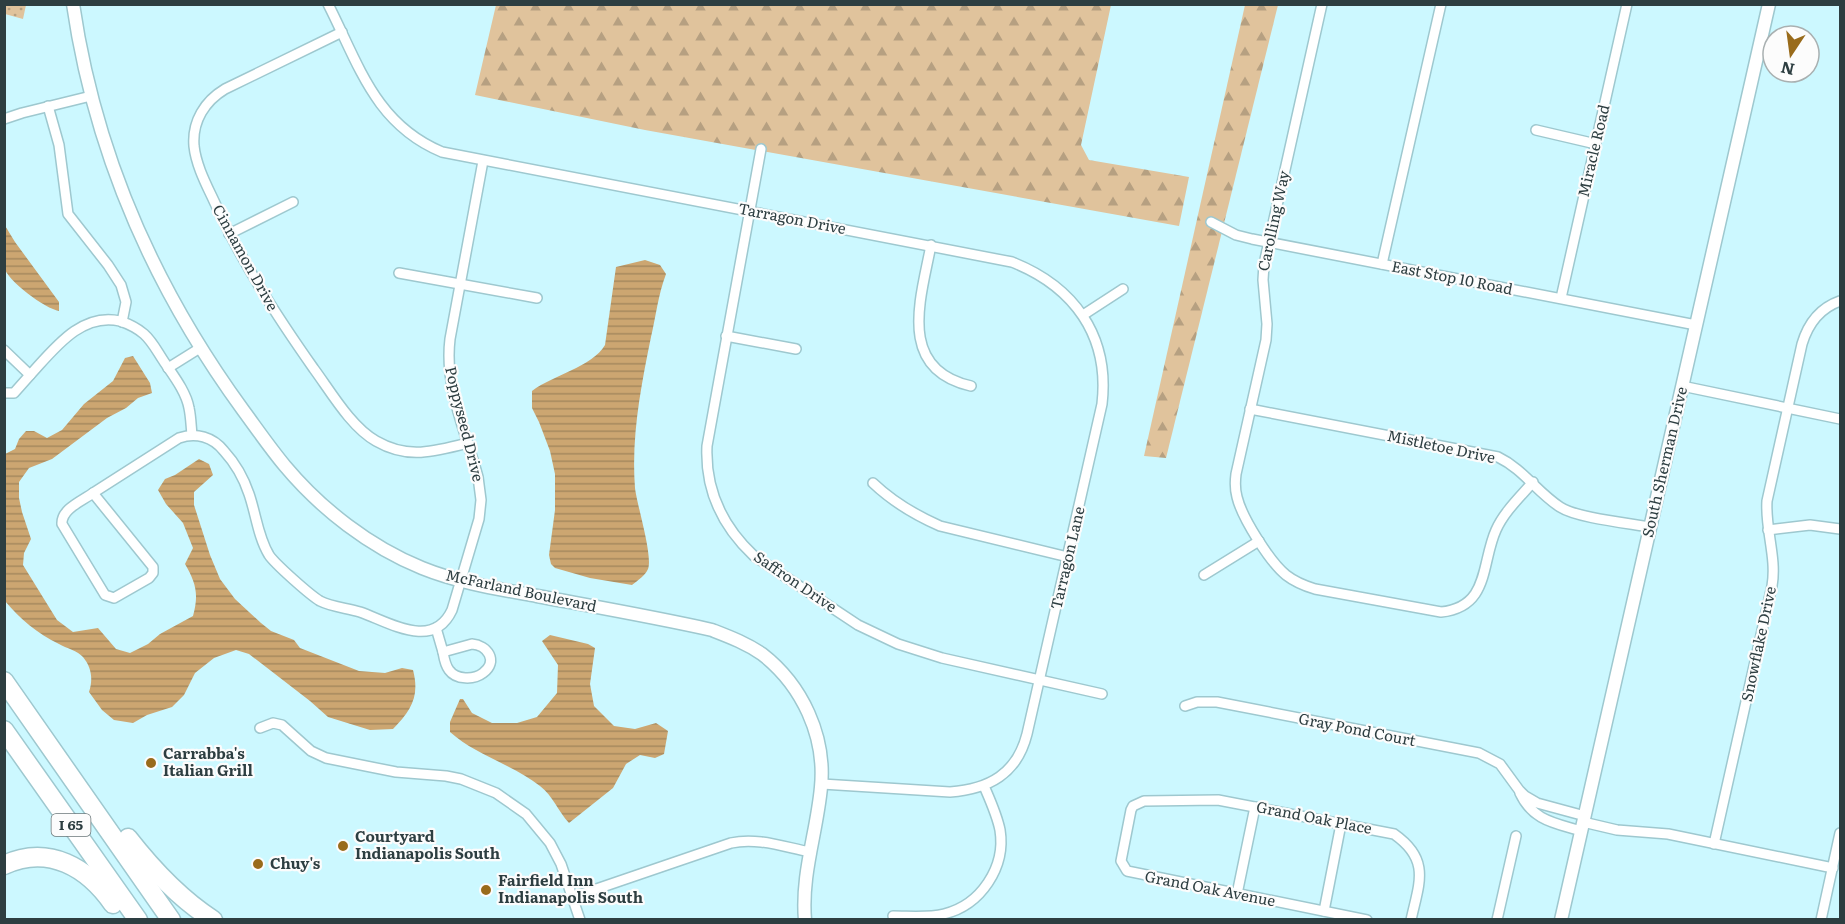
<svg xmlns="http://www.w3.org/2000/svg" width="1845" height="924" viewBox="0 0 1845 924" font-family="Literata,serif">
	<style>
		.forest { fill: url(#forest-firs) }
		.park { fill: url(#park-dots) }
		.water { fill: url(#water-rules) }
		.lines { fill: none; stroke-linecap: round; stroke-linejoin: round }
		.minor-casing { stroke: #9ec8cf; stroke-width: 12 }
		.tertiary-casing { stroke: #9ec8cf; stroke-width: 15 }
		.motorway-casing { stroke: #9ec8cf; stroke-width: 21 }
		.minor { stroke: #fff; stroke-width: 9 }
		.tertiary { stroke: #fff; stroke-width: 12 }
		.motorway { stroke: #fff; stroke-width: 18 }
		.poi-dot { fill: #996b1b; stroke: #fcfcfc; stroke-width: 2 }
		.labels { text-anchor: middle; stroke-width: 4.5; stroke-linejoin: round; paint-order: stroke }
		.shield { fill: #fcfcfc; stroke: #6b7779; stroke-width: 1.5 }
		.shield-label { font-size: 14px; font-weight: bold; fill: #2d3e41 }
		.street-label { font-size: 15px; fill: #2d3e41; stroke: #fcfcfc }
		.poi-label { font-size: 15px; font-weight: bold; fill: #2d3e41; stroke: #fcfcfc; text-anchor: start }
	</style>
	<defs>
		<pattern id="forest-firs" width="22" height="20" patternUnits="userSpaceOnUse" patternTransform="scale(1.5)"><rect width="22" height="20" fill="#e0c39c"/><path d="M5 1l3.5 6h-7zM16 11l3.5 6h-7z" fill="#b6a081"/></pattern>
		<pattern id="park-dots" width="8" height="8" patternUnits="userSpaceOnUse" patternTransform="scale(1.5)"><rect width="8" height="8" fill="#e0c39c"/><path d="M2 2h.1M6 6h.1" fill="none" stroke="#b6a081" stroke-width="1.8" stroke-linecap="round"/></pattern>
		<pattern id="water-rules" width="6" height="5" patternUnits="userSpaceOnUse" patternTransform="scale(1.5)"><rect width="6" height="5" fill="#cca671"/><path d="M0 2.5h6" fill="none" stroke="#a6895e"/></pattern>
	</defs>
	<rect width="100%" height="100%" fill="#ccf8ff"/>
	<g class="forest">
		<path d="M496,5H1111L1081,145L1089,160L1189,177L1179,226L645,130L475,95Z"/>
		<path d="M1245,5H1278L1166,458L1144,456Z"/>
	</g>
	<path class="park" d="M5,4L26,5L23,19L5,14Z"/>
	<g class="water">
		<path d="M4,224L15,242L59,302V311C46,309 7,281 4,267C2,253 4,238 4,224Z"/>
		<path d="M645,260L660,265L666,274C658,295 656,316 651,337C641,386 631,437 635,488C637,505 653,556 648,569C645,576 638,580 632,585L590,578L555,568L551,564L549,555L555,510V474L550,451L539,422L532,408V391C553,375 592,367 605,345L616,267Z"/>
		<path d="M133,356L150,383L152,393L138,398L126,408L107,418L52,459L29,468L19,482V498L22,512L31,539L24,553L23,565L57,620L73,632L98,628L116,649L130,653L148,644L160,634L193,616C199,594 196,583 185,564L193,548L183,523L166,504L158,490L165,479L175,475L199,459L209,464L213,475L194,492V505L210,555L220,579L235,599L261,623L271,631L294,640L300,648L359,671L385,673L402,668L413,670C420,697 411,710 393,729L370,730L328,717L310,701L249,654L236,650L214,658L195,673L184,695L172,707L147,715L133,723L114,720L102,710L89,692C93,680 92,668 83,657C78,651 66,648 59,644C38,634 19,618 5,601V454L15,449L19,439L26,431H34L47,438L62,430L84,404L113,381L125,358Z"/>
		<path d="M550,635L588,644L595,648L590,684L594,706L614,726L635,729L656,723L668,731L664,754L655,758L640,755L626,764L613,788L569,823C558,811 553,796 540,786C512,764 477,756 450,732V722L460,699H463L472,713L492,723H517L537,717L557,693L558,665L542,641Z"/>
	</g>
	<g class="lines">
		<defs>
			<g id="minor">
				<path d="M328,4C359,65 375,124 442,152L1012,262C1073,286 1110,335 1102,404L1027,734C1017,774 989,789 950,792L822,784"/>
				<path d="M1322,4L1264,264L1263,280L1267,324L1266,340L1236,474C1235,482 1235,490 1237,497C1242,518 1270,562 1286,575C1295,582 1305,586 1315,589L1441,612C1490,607 1481,563 1496,530C1504,512 1520,497 1533,482"/>
				<path d="M342,32L225,89C205,101 192,121 194,146C196,165 206,184 214,201C241,261 276,315 314,369C331,392 351,427 376,441C409,460 434,451 468,443"/>
				<path d="M48,106L59,145L68,214L108,265L121,285L126,302L122,322"/>
				<path d="M4,119L22,113L91,96"/>
				<path d="M1536,130L1596,144"/>
				<path d="M761,149L707,446C705,490 722,526 754,556L858,625L898,644L942,658L1102,694"/>
				<path d="M1211,222L1236,235L1252,239L1696,325"/>
				<path d="M229,234L293,202"/>
				<path d="M931,245C921,298 896,369 971,386"/>
				<path d="M1382,264L1441,4"/>
				<path d="M399,273L537,298"/>
				<path d="M1561,298L1627,4"/>
				<path d="M1083,315L1123,289"/>
				<path d="M726,336L796,349"/>
				<path d="M4,350L30,375L14,393H4"/>
				<path d="M168,368L200,348"/>
				<path d="M30,375C54,349 81,312 120,321C129,324 137,328 144,334C152,341 157,351 163,360C172,374 186,391 189,408C191,417 191,426 192,435"/>
				<path d="M1682,386L1840,419"/>
				<path d="M1250,409L1498,457C1523,469 1537,492 1560,507C1577,518 1627,523 1650,527"/>
				<path d="M873,483C893,502 915,515 940,526L1068,557"/>
				<path d="M93,493L179,438C196,432 213,437 224,451C235,463 244,479 249,494C256,514 258,537 269,555C275,564 310,595 320,601C332,607 347,608 360,612C389,622 433,651 452,610L479,519L481,500L478,477C466,432 444,387 450,339L483,161"/>
				<path d="M93,493L153,567V573L149,578L114,598L105,595L62,524C61,509 82,501 93,493Z"/>
				<path d="M1768,530L1810,525L1840,529"/>
				<path d="M1204,575L1259,541"/>
				<path d="M436,628L443,652"/>
				<path d="M472,644C487,645 499,661 483,673C474,680 456,680 449,670C445,665 444,658 443,652Z"/>
				<path d="M1185,706L1197,702H1217L1479,753L1500,764L1519,790L1525,796L1537,803L1585,816"/>
				<path d="M260,728L273,723L282,725L311,751L326,758L396,772L446,776L461,779L496,793L526,814L550,843L561,864L580,920"/>
				<path d="M1520,793C1533,821 1555,823 1581,831"/>
				<path d="M1583,822L1617,830L1668,834L1833,868"/>
				<path d="M1714,844L1772,586C1777,558 1765,529 1767,501L1802,344C1808,324 1820,308 1840,301"/>
				<path d="M1237,894L1255,807"/>
				<path d="M573,897L731,843C757,837 784,847 810,852"/>
				<path d="M1324,911L1341,824"/>
				<path d="M893,916C910,916 928,918 944,914C981,905 1006,867 1000,830C997,815 990,800 984,786"/>
				<path d="M1367,920L1127,871L1121,861L1131,810L1133,806L1144,801L1218,800L1394,834C1431,860 1419,883 1411,920"/>
				<path d="M1497,920L1516,836"/>
				<path d="M1821,920L1840,833"/>
			</g>
			<g id="tertiary">
				<path d="M73,4C95,155 154,288 243,410C257,429 270,448 285,466C321,509 370,547 422,568C459,583 499,589 537,596C596,607 654,617 712,630C730,637 746,643 762,654C802,685 826,736 821,787C817,832 801,874 805,920"/>
				<path d="M1561,920L1769,4"/>
			</g>
			<g id="motorway">
				<path d="M4,681L171,920"/>
				<path d="M4,730L138,920"/>
				<path d="M128,838C153,870 179,898 213,920"/>
				<path d="M4,865C49,844 88,868 113,904"/>
			</g>
		</defs>
		<use href="#minor" class="minor-casing"/>
		<use href="#tertiary" class="tertiary-casing"/>
		<use href="#motorway" class="motorway-casing"/>
		<use href="#minor" class="minor"/>
		<use href="#tertiary" class="tertiary"/>
		<use href="#motorway" class="motorway"/>
	</g>
	<g class="poi-dot">
		<circle cx="151" cy="763" r="6"/>
		<circle cx="343" cy="846" r="6"/>
		<circle cx="258" cy="864" r="6"/>
		<circle cx="486" cy="890" r="6"/>
	</g>
	<g class="labels">
		<rect class="shield" x="51.5" y="814" width="39" height="22" rx="4.5"/>
		<g class="shield-label">
			<text x="71" y="830">I 65</text>
		</g>
		<g class="street-label">
			<text transform="translate(1594 151) rotate(-77)" y="5">Miracle Road</text>
			<text transform="translate(792 219) rotate(11)" y="5">Tarragon Drive</text>
			<text transform="translate(1274 221) rotate(-78)" y="5">Carolling Way</text>
			<text transform="translate(245 258) rotate(61)" y="5">Cinnamon Drive</text>
			<text transform="translate(1452 278) rotate(11)" y="5">East Stop 10 Road</text>
			<text transform="translate(464 424) rotate(76)" y="5">Poppyseed Drive</text>
			<text transform="translate(1441 447) rotate(12)" y="5">Mistletoe Drive</text>
			<text transform="translate(1665 462) rotate(-77)" y="5">South Sherman Drive</text>
			<text transform="translate(1068 558) rotate(-77)" y="5">Tarragon Lane</text>
			<text transform="translate(795 582) rotate(34)" y="5">Saffron Drive</text>
			<text transform="translate(521 591) rotate(12)" y="5">McFarland Boulevard</text>
			<text transform="translate(1759 644) rotate(-78)" y="5">Snowflake Drive</text>
			<text transform="translate(1357 730) rotate(11)" y="5">Gray Pond Court</text>
			<text transform="translate(1314 818) rotate(11)" y="5">Grand Oak Place</text>
			<text transform="translate(1210 889) rotate(11)" y="5">Grand Oak Avenue</text>
		</g>
		<g class="poi-label">
			<text x="163" y="759">Carrabba's<tspan x="163" dy="17">Italian Grill</tspan></text>
			<text x="355" y="842">Courtyard<tspan x="355" dy="17">Indianapolis South</tspan></text>
			<text x="270" y="869">Chuy's</text>
			<text x="498" y="886">Fairfield Inn<tspan x="498" dy="17">Indianapolis South</tspan></text>
		</g>
	</g>
	<rect width="1845" height="924" fill="none" stroke="#2d3e41" stroke-width="12"/>
	<g transform="translate(1791 54) rotate(193)"><circle r="28" fill="#fcfcfc" stroke="#a9b0b1" stroke-width="1.5"/>
	<path d="M0-4.5L10 22L0 15L-10 22Z" fill="#996b1b"/>
	<text y="-9" font-size="16" font-weight="bold" text-anchor="middle" fill="#2d3e41">N</text>
	</g>
</svg>
